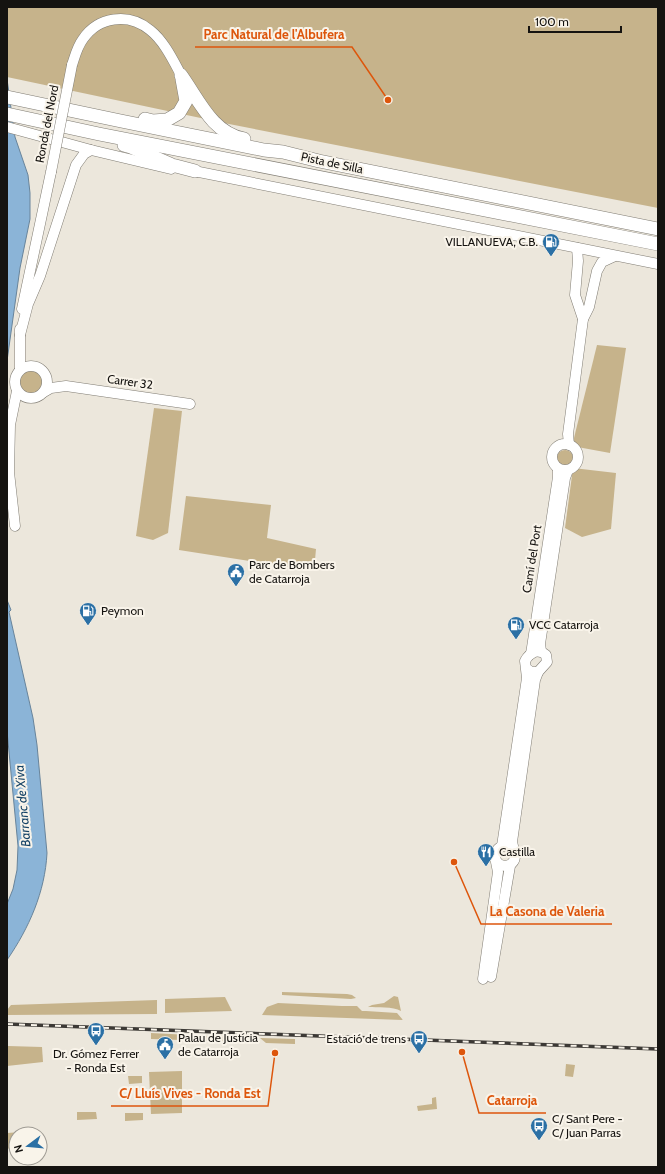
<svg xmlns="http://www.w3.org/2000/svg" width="665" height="1174" viewBox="0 0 665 1174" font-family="Cabin,sans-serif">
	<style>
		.green { fill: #c6b38b }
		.water { fill: #8bb4d7; stroke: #68849b }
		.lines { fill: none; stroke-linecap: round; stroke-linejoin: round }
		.secondary-casing { stroke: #817d74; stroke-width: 11 }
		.highway-casing { stroke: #817d74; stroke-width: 14 }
		.secondary { stroke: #fff; stroke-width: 10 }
		.highway { stroke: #fff; stroke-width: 13 }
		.rail-casing { stroke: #3c3935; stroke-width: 3.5 }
		.rail { stroke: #f9f4ea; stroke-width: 2; stroke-dasharray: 6; stroke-linecap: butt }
		.secondary-bridge-casing { stroke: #817d74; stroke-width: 11; stroke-linecap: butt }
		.secondary-bridge { stroke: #fff; stroke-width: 10 }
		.labels { text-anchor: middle; stroke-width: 4; stroke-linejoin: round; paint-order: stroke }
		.street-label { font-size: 12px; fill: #151310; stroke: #f9f4ea }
		.poi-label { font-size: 12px; fill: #151310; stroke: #f9f4ea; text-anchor: start }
		.water-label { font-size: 13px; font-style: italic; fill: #154366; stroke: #f9f4ea }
		.leader { fill: none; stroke: #dd560c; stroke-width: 1.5 }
		.callout-dot { fill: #dd560c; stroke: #f9f4ea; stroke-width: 1.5 }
		.callout-label { font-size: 13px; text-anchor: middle; font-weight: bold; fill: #dd560c; stroke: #f9f4ea; stroke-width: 4; stroke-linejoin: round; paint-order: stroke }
	</style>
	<rect width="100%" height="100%" fill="#ece7dc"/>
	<g class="green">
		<path d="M7,7H658V208L229,124L7,77Z"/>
		<path d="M597,345L626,348L610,453L572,446Z"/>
		<circle cx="31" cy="382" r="11"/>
		<path d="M154,408L182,411L168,533L153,540L136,536Z"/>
		<circle cx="565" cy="458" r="8"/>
		<path d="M573,468L616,473L611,529L582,537L565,528Z"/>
		<path d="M186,496L271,505L267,538L316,549L314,571L179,550Z"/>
		<path d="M282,992L347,994L352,995L356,998L351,999L282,995Z"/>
		<path d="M394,996L398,997L401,1011C393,1006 377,1008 368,1007L372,1005L384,1003Z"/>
		<path d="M225,997L232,1011L165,1013V999Z"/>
		<path d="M157,1000V1014L7,1015V1010L11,1005Z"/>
		<path d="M278,1003L342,1006H357L362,1011H366L397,1013L403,1020L262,1015L267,1007Z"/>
		<path d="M151,1033L248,1038L241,1042L151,1039Z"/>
		<path d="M260,1038L295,1039V1044L266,1043Z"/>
		<path d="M8,1046L42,1047L43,1062L7,1066Z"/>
		<path d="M566,1064L575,1065L573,1077L565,1076Z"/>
		<path d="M182,1071V1113L151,1114L149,1072Z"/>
		<path d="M128,1076H142V1083L129,1084Z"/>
		<path d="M436,1097L437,1109L418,1111L417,1106L432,1104V1098Z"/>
		<path d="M77,1112H96L97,1119L77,1120Z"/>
		<path d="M125,1113H143V1120L125,1121Z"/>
		<path d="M22,1132V1134H16L15,1158L13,1153L7,1147V1133Z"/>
	</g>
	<g class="water">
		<path d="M7,79L15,137L28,175L30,193V219L20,268L7,361Z"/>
		<path d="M7,600L11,610L9,612L33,718L37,745L47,853C45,892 29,928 7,960V904L13,889L17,870L18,846L7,731Z"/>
	</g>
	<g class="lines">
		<defs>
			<g id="secondary">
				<path d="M72,65C75,56 77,47 83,39C98,17 128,12 150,30C164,41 173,60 181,75"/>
				<path d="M7,127L91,150L171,169"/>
				<path d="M189,170L658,264"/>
				<path d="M577,248L578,261L575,295L583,319"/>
				<path d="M22,309L51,172"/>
				<path d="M20,335L28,304L40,276L76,165L84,154L91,150"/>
				<circle cx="31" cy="382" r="16"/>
				<path d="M20,369V329"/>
				<path d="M44,392L51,388L66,386L190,404"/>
				<circle cx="565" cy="457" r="13"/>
				<path d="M569,445L568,434L583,319L589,307L597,271L602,262L615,256"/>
				<path d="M15,526L9,472L10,425L17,391"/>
				<path d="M541,651L540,644L565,478L568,470"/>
				<path d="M531,654L558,477V469"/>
				<circle cx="505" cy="856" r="10"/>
				<path d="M502,846L527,678L525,661C530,652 538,648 546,655L547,662L538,672H531L526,668"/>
				<path d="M514,850L512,842L535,680L538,672"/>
				<path d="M491,977L510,866"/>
				<path d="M483,979L498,872L496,862"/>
			</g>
			<g id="highway">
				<path d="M181,75C199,100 212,133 244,139"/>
				<path d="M7,97L121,121L264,150L283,152L319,161L658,229"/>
				<path d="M7,114L99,134L658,244"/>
				<path d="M145,119L153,121L167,120L179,113L186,101L182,79"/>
				<path d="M124,145L131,147L172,165L195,171"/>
			</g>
		</defs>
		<use href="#secondary" class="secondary-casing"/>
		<use href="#highway" class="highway-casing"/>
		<use href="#secondary" class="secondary"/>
		<use href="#highway" class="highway"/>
		<defs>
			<path id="rail" d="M7,1024L658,1049"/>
		</defs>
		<use href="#rail" class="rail-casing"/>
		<use href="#rail" class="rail"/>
		<defs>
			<path id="secondary-bridge" d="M51,172L72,65"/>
		</defs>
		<use href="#secondary-bridge" class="secondary-bridge-casing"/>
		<use href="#secondary-bridge" class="secondary-bridge"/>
	</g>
	<defs>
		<symbol id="fuel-pin" viewBox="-11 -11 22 30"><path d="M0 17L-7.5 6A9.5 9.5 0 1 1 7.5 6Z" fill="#2b70a5" stroke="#f9f4ea"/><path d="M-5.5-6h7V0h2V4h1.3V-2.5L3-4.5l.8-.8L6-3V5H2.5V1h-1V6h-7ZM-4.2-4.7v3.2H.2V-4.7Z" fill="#fff"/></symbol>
		<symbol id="civic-pin" viewBox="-11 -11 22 30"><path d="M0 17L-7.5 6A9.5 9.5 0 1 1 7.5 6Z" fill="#2b70a5" stroke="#f9f4ea"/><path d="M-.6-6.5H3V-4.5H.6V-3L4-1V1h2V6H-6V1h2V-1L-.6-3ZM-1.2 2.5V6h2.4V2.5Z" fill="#fff"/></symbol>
		<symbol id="restaurant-pin" viewBox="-11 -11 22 30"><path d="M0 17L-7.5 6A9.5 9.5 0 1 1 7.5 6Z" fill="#2b70a5" stroke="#f9f4ea"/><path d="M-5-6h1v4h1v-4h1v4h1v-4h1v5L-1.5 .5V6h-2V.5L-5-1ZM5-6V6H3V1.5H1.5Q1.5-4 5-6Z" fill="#fff"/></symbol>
		<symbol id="bus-pin" viewBox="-11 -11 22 30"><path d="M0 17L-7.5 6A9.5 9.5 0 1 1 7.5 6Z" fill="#2b70a5" stroke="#f9f4ea"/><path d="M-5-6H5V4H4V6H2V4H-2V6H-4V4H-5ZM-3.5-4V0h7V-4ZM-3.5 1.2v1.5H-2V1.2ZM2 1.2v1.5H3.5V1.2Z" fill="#fff"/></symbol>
	</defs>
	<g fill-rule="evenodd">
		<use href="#fuel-pin" x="541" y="232" width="20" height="27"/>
		<use href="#civic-pin" x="226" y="562" width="20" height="27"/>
		<use href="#fuel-pin" x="78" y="601" width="20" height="27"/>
		<use href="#fuel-pin" x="506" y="615" width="20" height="27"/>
		<use href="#restaurant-pin" x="476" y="842" width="20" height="27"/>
		<use href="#bus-pin" x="86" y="1021" width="20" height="27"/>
		<use href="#bus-pin" x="409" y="1029" width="20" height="27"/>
		<use href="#civic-pin" x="155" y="1035" width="20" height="27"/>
		<use href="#bus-pin" x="529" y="1116" width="20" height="27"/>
	</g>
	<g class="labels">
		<g class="street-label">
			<text transform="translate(47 124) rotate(-79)" y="4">Ronda del Nord</text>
			<text transform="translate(332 163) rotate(12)" y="4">Pista de Silla</text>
			<text transform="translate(130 382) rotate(8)" y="4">Carrer 32</text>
			<text transform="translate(532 559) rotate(-81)" y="4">Camí del Port</text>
		</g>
		<g class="poi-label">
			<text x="538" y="246" text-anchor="end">VILLANUEVA, C.B.</text>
			<text x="249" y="569">Parc de Bombers<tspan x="249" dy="14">de Catarroja</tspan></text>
			<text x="101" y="615">Peymon</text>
			<text x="529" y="629">VCC Catarroja</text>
			<text x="499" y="856">Castilla</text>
			<text x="178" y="1042">Palau de Justícia<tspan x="178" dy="14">de Catarroja</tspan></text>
			<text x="406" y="1043" text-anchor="end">Estació de trens</text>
			<text x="96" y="1058" text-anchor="middle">Dr. Gómez Ferrer<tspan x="96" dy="14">- Ronda Est</tspan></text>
			<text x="552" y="1123">C/ Sant Pere -<tspan x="552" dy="14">C/ Juan Parras</tspan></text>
		</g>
		<g class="water-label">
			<text transform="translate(22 806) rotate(-95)" y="5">Barranc de Xiva</text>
		</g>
	</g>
	<path class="leader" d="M388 100L352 47H195M454 862L481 924H612M275 1053L268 1106H111M462 1052L479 1113H546"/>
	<g class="callout-dot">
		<circle cx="388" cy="100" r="4"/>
		<circle cx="454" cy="862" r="4"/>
		<circle cx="275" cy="1053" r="4"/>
		<circle cx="462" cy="1052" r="4"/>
	</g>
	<g class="callout-label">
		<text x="274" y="39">Parc Natural de l'Albufera</text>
		<text x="547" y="916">La Casona de Valeria</text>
		<text x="190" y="1098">C/ Lluís Vives - Ronda Est</text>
		<text x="512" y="1105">Catarroja</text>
	</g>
	<rect width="665" height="1174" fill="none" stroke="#151310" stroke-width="16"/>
	<g transform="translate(28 1146) rotate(254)"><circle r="19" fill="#f9f4ea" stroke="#9e9a93"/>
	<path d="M0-3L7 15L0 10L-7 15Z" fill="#2b70a5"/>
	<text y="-6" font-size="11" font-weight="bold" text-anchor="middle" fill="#151310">N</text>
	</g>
	<path d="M529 26v6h92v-6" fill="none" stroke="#151310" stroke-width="2"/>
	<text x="535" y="26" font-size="12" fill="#151310" stroke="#f9f4ea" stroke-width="3" paint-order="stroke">100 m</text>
</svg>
